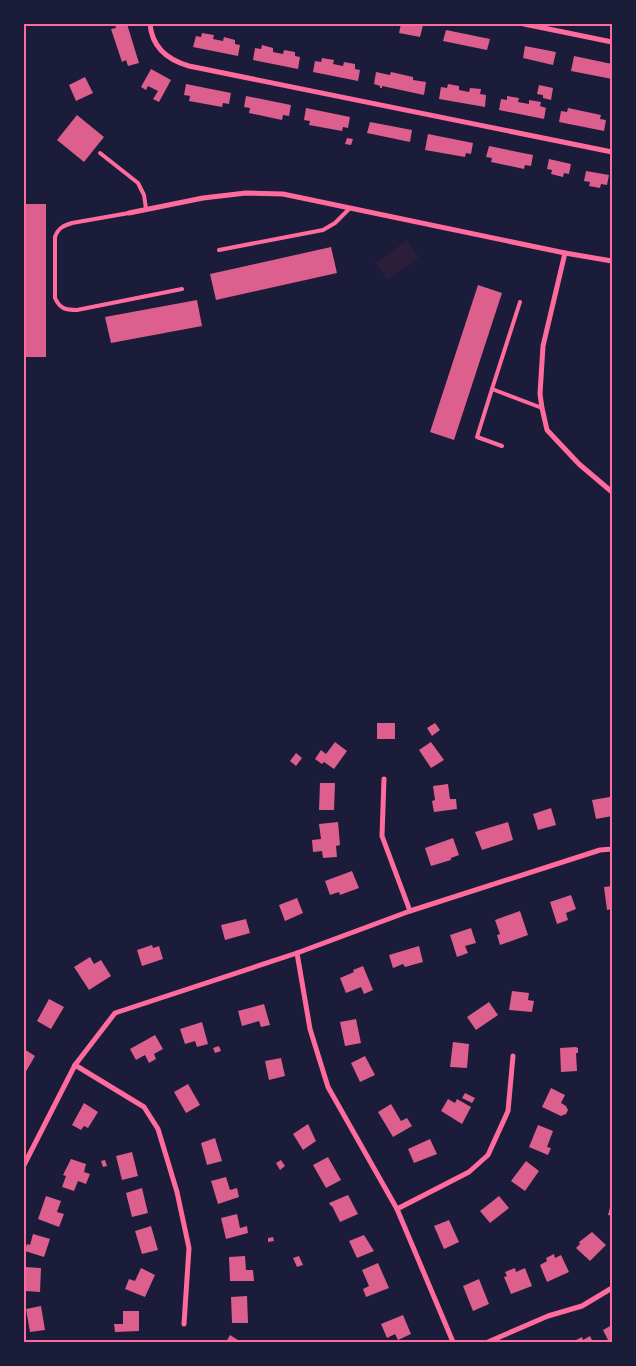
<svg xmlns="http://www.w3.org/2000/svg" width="636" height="1366" viewBox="0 0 636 1366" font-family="Montserrat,sans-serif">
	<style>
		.green { fill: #2a1e3b }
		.building { fill: #dd5f8e }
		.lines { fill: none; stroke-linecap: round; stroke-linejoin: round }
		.service { stroke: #ff6b9d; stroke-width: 4 }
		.minor { stroke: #ff6b9d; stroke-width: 5 }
		.neatline { fill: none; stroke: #ff6b9d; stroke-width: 2 }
	</style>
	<rect width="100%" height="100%" fill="#1b1b3a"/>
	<path class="green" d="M407,240L419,257L388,280L375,263Z"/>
	<g class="building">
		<path d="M115,24H127L139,63L128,66L126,60L122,62L111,29L116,28Z"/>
		<path d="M401,24L423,25L420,37L399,33Z"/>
		<path d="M446,30L490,39L487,50L443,41Z"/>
		<path d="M202,33L214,35L213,39L223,41L224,37L235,40V44L240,45L238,56L193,47L196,36L201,37Z"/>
		<path d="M262,45L273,48V52L283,54L284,50L295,52V56L300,57L298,69L253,60L255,48L261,49Z"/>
		<path d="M525,46L556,52L553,65L523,58Z"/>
		<path d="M574,56L612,64V79L571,71Z"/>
		<path d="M322,58L334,60L333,64L343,66L344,62L355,64V69L360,70L358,81L313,72L315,61L321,62Z"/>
		<path d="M151,69L171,80L159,102L153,99L158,91L148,86L146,90L141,87Z"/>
		<path d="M376,72L390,75L391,72L413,77V80L426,82L424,95L382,86V88H380V86L374,84Z"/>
		<path d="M85,77L93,93L76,101L69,85Z"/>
		<path d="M186,84L231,93L229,104L223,103L222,107L189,101L190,96L184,95Z"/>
		<path d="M448,84L459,86V90L469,92L470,88L481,89L480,94L486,95L485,107L439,99L441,87L447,88Z"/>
		<path d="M539,85L553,88L551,100L543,98V95L537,94Z"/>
		<path d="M246,96L291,105L289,116L283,115L282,120L249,113L250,108L244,107Z"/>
		<path d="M507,96L519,98L518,102L529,104V100L541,102L540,106L546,108L544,119L499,110L501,99L507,100Z"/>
		<path d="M306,108L350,117L348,128L343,127L342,131L309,125L310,121L304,120Z"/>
		<path d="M568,108L601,115L600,119L606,120L604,131L559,122L561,111L567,112Z"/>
		<path d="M77,115L104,137L84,162L57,140Z"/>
		<path d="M370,122L412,130L410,142L367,133Z"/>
		<path d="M428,134L473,143L471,154L466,153L465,157L425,150Z"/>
		<path d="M347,138L353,139L351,145L345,144Z"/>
		<path d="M489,146L533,155L531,166L525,165L524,169L491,162L492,158L486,157Z"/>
		<path d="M549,159L571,164L569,174L564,173L563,177L551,174L552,170L547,169Z"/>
		<path d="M586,171L609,175L607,185L601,184L600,188L589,186L590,182L584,181Z"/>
		<rect x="24" y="204" width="22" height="153"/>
		<path d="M331,247L337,273L216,300L210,274Z"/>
		<path d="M478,285L502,293L454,440L430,432Z"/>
		<path d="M197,300L202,326L111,343L105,317Z"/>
		<rect x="377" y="723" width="18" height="16"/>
		<path d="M435,723L440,730L432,736L427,728Z"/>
		<path d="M335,742L347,751L334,769L324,762L322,764L315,759L321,750L326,754Z"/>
		<path d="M431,742L444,760L431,768L419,750Z"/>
		<path d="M296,753L302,758L296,766L290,761Z"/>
		<path d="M320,783H335L334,810H319Z"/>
		<path d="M448,784L450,799H456L457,809L434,812L432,801L435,800L433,786Z"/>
		<path d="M610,797L612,816L596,819L592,800Z"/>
		<path d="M551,808L556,825L538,830L533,814Z"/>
		<path d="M338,822L340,845L336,846L337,857L323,858L322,851L313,852L312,840L321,839L319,824Z"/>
		<path d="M508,822L513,840L482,850L475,832Z"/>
		<path d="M453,838L459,855L451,858V860L431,866L425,848Z"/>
		<path d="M352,871L359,888L340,895L339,892L330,895L325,881Z"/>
		<path d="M612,886V909L607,910L604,887Z"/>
		<path d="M571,895L576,909L566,913L568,920L557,924L550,902Z"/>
		<path d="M297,898L303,913L285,921L279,905Z"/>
		<path d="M520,911L528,935L500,945L497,935L500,934L495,920Z"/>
		<path d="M246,919L250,933L225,940L221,925Z"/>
		<path d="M471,928L476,943L465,946L468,953L457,957L450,935Z"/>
		<path d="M152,945L153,948L159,946L163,959L142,966L137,950Z"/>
		<path d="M419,946L423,962L405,967L403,964L393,968L389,955Z"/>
		<path d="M90,957L94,964L101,960L111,976L89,990L74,967Z"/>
		<path d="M363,966L373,990L364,994L361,987L346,993L340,978L354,972L353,970Z"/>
		<path d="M512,991L529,993L528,1000L534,1001L532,1012L509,1010Z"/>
		<path d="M49,999L64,1007L51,1029L37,1021Z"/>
		<path d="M489,1002L498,1015L476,1030L467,1017Z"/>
		<path d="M264,1004L270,1025L261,1027L259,1021L242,1026L238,1011Z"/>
		<path d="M356,1019L361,1043L345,1046L340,1022Z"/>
		<path d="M202,1022L208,1044L197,1047L195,1041L185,1044L180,1029Z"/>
		<path d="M155,1035L163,1049L154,1054L156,1059L149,1063L145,1055L136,1060L130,1049Z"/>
		<path d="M453,1042L469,1044L467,1068L450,1067Z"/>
		<path d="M219,1046L221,1051L215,1053L213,1048Z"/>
		<path d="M576,1047L578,1048V1053H576L577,1071L561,1072L560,1048Z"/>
		<path d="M24,1049L35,1056L24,1075Z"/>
		<path d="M365,1056L375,1075L360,1082L351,1063Z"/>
		<path d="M281,1058L285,1076L269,1080L265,1061Z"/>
		<path d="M188,1084L200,1105L186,1113L174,1092Z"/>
		<path d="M551,1088L565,1095L561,1103L566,1106L568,1110L566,1114L561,1116L542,1107Z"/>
		<path d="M465,1093L475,1098L472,1103L462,1098Z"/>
		<path d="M448,1099L455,1103L457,1099L471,1107L462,1124L441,1111Z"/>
		<path d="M84,1103L98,1112L88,1128L84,1126L81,1130L72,1125Z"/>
		<path d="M391,1104L401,1121L407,1118L412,1126L393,1137L378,1112Z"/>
		<path d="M308,1124L316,1141L303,1150L293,1134Z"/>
		<path d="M538,1125L553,1131L547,1147L551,1148L548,1155L529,1147Z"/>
		<path d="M215,1138L222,1161L207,1165L201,1143Z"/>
		<path d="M430,1139L437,1154L414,1163L408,1149Z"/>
		<path d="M132,1152L138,1176L122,1180L116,1156Z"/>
		<path d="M328,1157L341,1180L326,1188L313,1165Z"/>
		<path d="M71,1159L86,1164L84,1172L90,1174L86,1184L78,1181L74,1191L62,1187L66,1176L63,1175Z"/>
		<path d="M105,1160L107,1166L103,1167L101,1161Z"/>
		<path d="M281,1160L285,1166L280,1170L276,1163Z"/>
		<path d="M526,1161L539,1171L525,1191L511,1181Z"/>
		<path d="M226,1177L230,1190L237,1188L239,1197L218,1204L211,1181Z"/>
		<path d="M142,1188L148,1213L132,1217L126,1193Z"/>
		<path d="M348,1195L358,1214L340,1222L332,1206H331L329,1203Z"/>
		<path d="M46,1196L61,1201L57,1212L64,1214L59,1227L38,1219Z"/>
		<path d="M499,1196L509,1208L490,1223L480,1211Z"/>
		<path d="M612,1200V1216L608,1215Z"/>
		<path d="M237,1214L240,1228L247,1226L248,1233L226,1239L221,1218Z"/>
		<path d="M449,1220L459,1242L444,1249L434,1226Z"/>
		<path d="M151,1226L158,1250L142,1254L135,1231Z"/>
		<path d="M592,1232L606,1245L590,1261L576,1248L580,1244L579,1242Z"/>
		<path d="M33,1234L50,1239L44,1257L25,1251L27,1244L30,1245Z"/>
		<path d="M364,1235L374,1251L357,1258L349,1241Z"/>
		<path d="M273,1237L274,1241L268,1242V1238Z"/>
		<path d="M554,1254L555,1258L561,1255L569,1272L547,1282L540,1265L547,1261L546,1258Z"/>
		<path d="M245,1256L246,1270H253L254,1281H230L229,1257Z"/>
		<path d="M299,1256L303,1265L297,1267L293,1258Z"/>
		<path d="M378,1263L389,1288L366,1297L363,1289L369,1286L362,1270Z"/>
		<path d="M25,1267L41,1268L40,1292L25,1291Z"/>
		<path d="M141,1268L155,1275L145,1297L125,1289L129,1279L135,1281Z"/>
		<path d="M515,1268L516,1272L525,1268L532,1286L511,1294L504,1277L507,1276L505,1272Z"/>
		<path d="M479,1279L489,1304L473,1311L463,1286Z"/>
		<path d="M247,1296L248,1323H232L231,1297Z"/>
		<path d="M41,1306L45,1330L30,1332L26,1309Z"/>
		<path d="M123,1311H139V1331L115,1332L114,1324H123Z"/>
		<path d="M403,1315L411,1334L398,1340L395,1334L387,1338L381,1324Z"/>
		<path d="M612,1325V1342H609L603,1330Z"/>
		<path d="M230,1335L241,1342H226Z"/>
		<path d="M590,1336L593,1342H577L576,1340L582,1337L583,1340Z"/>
	</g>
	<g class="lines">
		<g class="service">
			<path d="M100,153L138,183L144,195L146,209"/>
			<path d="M129,213L72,223C63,226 58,228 55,237V298C60,309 66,310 77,310L182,289"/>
			<path d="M219,250L323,230L335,223L350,208"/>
			<path d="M520,302L492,389L542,408"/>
			<path d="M492,389L477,437L502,446"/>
		</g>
		<g class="minor">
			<path d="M150,24C152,47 168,60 189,66L612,152"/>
			<path d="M524,24L612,42"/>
			<path d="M129,213L203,198L246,193L283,194L565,253L612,261"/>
			<path d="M565,253L543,346L540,394L542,408L547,430L579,464L612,492"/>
			<path d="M384,779L382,836L410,911"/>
			<path d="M297,953L310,1029L328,1087L397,1209L453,1342"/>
			<path d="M75,1065L144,1107L158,1129L177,1192L189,1248L184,1324"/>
			<path d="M24,1165L75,1065L115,1013L297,953L410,911L600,850L612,849"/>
			<path d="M397,1209L469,1172L488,1155L508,1111L513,1056"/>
			<path d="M488,1342L548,1316L582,1306L612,1288"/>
		</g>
	</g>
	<rect width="636" height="1366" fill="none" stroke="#1b1b3a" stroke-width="50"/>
	<rect x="25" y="25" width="586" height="1316" class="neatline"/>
</svg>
